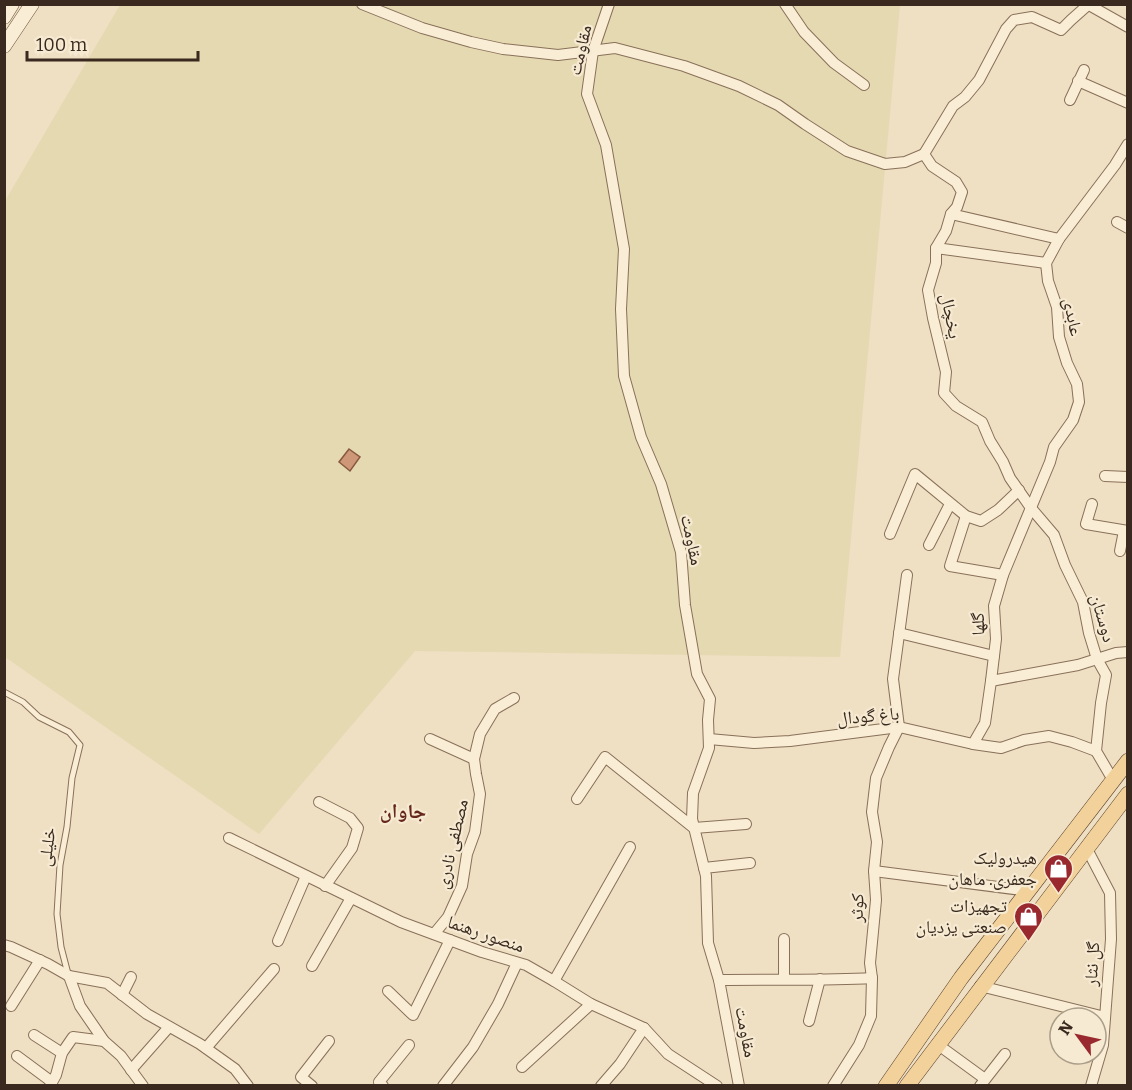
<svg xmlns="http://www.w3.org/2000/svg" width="1132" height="1090" viewBox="0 0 1132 1090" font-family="Bitter,'Noto Naskh Arabic',serif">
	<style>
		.farmland { fill: #e4d9b0 }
		.building { fill: #cd9778; stroke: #88583f; stroke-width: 1.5 }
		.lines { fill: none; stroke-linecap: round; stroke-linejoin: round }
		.service-casing { stroke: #897059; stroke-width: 7 }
		.minor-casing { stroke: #897059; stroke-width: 12 }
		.secondary-casing { stroke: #6b513c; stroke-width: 15 }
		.primary-casing { stroke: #573f2e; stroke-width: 16 }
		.service { stroke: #f9edd6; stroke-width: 5 }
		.minor { stroke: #f9edd6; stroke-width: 10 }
		.secondary { stroke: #f9edd6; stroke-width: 14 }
		.primary { stroke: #f2d29a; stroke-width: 15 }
		.labels { text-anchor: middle; stroke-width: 4.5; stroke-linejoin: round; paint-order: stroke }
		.street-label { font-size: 18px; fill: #39291e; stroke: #f6ead2 }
		.poi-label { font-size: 18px; fill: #39291e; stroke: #f6ead2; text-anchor: end }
		.neighbourhood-label { font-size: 20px; font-weight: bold; fill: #66281c; stroke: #f6ead2 }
	</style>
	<rect width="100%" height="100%" fill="#efdfc3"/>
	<path class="farmland" d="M120,5H900L840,657L415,651L259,834L5,657V201Z"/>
	<path class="building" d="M349,449L360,457L350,471L339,462Z"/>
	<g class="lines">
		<defs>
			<path id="service" d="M4,692L23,702L39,717L69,732L80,745L72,778L67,827L60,865L57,914L61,947L68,974"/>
			<g id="minor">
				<path d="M362,4L422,28L471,42L503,49L558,55L615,48L684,66L739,86L778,105L805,124L847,151L885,164L905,162L924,154"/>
				<path d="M609,4L593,51L587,94L606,145L624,249L621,309L624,376L641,437L661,484L681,552L685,605L697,674L710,699L708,720L709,748L693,793L692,819L706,876L708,943L719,980L739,1086"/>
				<path d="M785,4L804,32L834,63L864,85"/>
				<path d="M1089,4L1071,20L1061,30L1032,17L1014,20L1006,29L979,80L965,97L953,106L924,154L932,166L956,182L962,192L957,207L951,214L946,231L936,248V263L928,290L933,318L946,372L944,393L956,406L982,422L990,441L1003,462L1010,478L1031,508L1054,535L1065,565L1083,602L1089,633L1097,659L1106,675L1101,703L1096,751L1113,780"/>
				<path d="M1089,5L1128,27"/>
				<path d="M1078,81L1128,103"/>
				<path d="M1070,100L1084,70"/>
				<path d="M951,214L1059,239"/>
				<path d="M1117,222L1128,228"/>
				<path d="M936,248L1046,263"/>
				<path d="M1105,476L1128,477"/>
				<path d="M1092,504L1086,524L1128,531"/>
				<path d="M966,516L950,566L1003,575"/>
				<path d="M890,534L915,474L966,516L981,521L998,510L1019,490"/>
				<path d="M929,545L950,504"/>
				<path d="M1120,551L1124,531"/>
				<path d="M899,633L994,656"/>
				<path d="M991,681L1078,665L1116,653L1128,652"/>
				<path d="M430,739L474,759"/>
				<path d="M709,739L754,743L790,741L899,727L973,744L1001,748L1024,740L1049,736L1072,742L1096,751"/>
				<path d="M973,744L985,723L991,681L996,639L994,606L1003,575L1050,462L1054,447L1073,420L1079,402L1077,384L1067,363L1059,337L1057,307L1048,281L1046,263L1059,239L1115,165L1128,144"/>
				<path d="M577,799L605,757L694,828L746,824"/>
				<path d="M319,802L350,818L358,828L352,848L325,886"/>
				<path d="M229,838L401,922L482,952L526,965L554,981L591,1004L644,1028L668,1054L717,1086"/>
				<path d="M1087,849L1110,893L1111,939L1103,1045L1091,1086"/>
				<path d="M704,868L750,863"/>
				<path d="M874,871L1029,891"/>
				<path d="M434,934L448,917L462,886L467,854L475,832L480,794L476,774L474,759L480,734L495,709L514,698"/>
				<path d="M278,941L306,876"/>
				<path d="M4,945L11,947L48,964L69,976L107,983L147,1014L200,1044L235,1069L248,1086"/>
				<path d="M312,966L351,898"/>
				<path d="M69,976L80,1006L104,1041L121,1056L143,1086"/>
				<path d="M784,979V939"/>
				<path d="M719,980C770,979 821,981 872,978"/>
				<path d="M554,981L630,847"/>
				<path d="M980,986L1105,1017"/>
				<path d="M388,991L413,1015L450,940"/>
				<path d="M122,995L131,977"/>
				<path d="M11,1006L40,960"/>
				<path d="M809,1021L820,979"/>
				<path d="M34,1035L62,1053"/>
				<path d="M937,1044L985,1079"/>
				<path d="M206,1048L274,969"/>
				<path d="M17,1056L52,1082"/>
				<path d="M522,1067L591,1004"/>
				<path d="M131,1070L169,1027"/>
				<path d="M50,1086L56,1075L62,1053L73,1037L104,1041"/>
				<path d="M312,1086L301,1077L329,1041"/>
				<path d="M383,1086L379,1082L409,1045"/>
				<path d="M443,1086L473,1047L498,1004L517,963"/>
				<path d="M601,1086L620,1064L644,1028"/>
				<path d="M833,1086L859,1045L871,1016L872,978L870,963L876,900L874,871L877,842L872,812L876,778L889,747L899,727L893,679L907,575"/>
				<path d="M980,1086L1005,1054"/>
			</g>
			<g id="secondary">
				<path d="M4,17L12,4"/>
				<path d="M4,46L32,4"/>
			</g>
			<g id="primary">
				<path d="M886,1086L961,978L1128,761"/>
				<path d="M907,1086L1128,794"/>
			</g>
		</defs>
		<use href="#service" class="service-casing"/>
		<use href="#minor" class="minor-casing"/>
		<use href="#secondary" class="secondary-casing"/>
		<use href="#primary" class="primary-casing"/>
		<use href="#service" class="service"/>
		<use href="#minor" class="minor"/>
		<use href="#secondary" class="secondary"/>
		<use href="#primary" class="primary"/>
	</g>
	<defs>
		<symbol id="shop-pin" viewBox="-11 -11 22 30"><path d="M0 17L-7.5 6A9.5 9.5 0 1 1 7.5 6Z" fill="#99282f" stroke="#f6ead2"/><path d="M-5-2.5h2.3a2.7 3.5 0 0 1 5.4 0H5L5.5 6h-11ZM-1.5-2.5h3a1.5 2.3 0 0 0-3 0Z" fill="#fff"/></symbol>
	</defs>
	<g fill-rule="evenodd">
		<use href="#shop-pin" x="1042" y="852" width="33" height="45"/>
		<use href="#shop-pin" x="1012" y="900" width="33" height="45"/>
	</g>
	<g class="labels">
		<g class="street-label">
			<text transform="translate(580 50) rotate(-77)" y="6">مقاومت</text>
			<text transform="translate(951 316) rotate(79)" y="6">یخچال</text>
			<text transform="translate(1073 317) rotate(79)" y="6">عابدی</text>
			<text transform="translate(692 540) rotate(78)" y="6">مقاومت</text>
			<text transform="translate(1103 618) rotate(74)" y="6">دوستان</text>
			<text transform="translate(978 624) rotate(-91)" y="6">گلها</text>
			<text transform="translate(868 716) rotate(-5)" y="6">باغ گودال</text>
			<text transform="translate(452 844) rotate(-77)" y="6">مصطفی نادری</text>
			<text transform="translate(47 847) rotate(-82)" y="6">خلیلی</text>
			<text transform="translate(857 908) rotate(-88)" y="6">کوثر</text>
			<text transform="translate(486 934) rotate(19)" y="6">منصور رهنما</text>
			<text transform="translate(1092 964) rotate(-86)" y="6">گل نثار</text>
			<text transform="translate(746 1032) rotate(79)" y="6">مقاومت</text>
		</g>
		<g class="poi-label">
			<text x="1037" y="864">هیدرولیک<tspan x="1037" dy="21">جعفری. ماهان</tspan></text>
			<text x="1007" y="912">تجهیزات<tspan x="1007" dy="21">صنعتی یزدیان</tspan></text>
		</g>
		<g class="neighbourhood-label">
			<text x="403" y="818">جاوان</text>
		</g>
	</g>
	<rect width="1132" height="1090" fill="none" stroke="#39291e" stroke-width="12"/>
	<g transform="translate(1078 1036) rotate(303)"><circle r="28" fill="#f6ead2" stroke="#aa9d8a" stroke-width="1.5"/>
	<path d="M0-4.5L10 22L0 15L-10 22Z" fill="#99282f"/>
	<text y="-9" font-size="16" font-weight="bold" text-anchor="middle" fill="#39291e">N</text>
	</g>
	<path d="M27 51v9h171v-9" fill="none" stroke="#39291e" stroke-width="3"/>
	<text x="36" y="51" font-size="18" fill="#39291e" stroke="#f6ead2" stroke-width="4.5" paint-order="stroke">100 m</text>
</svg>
